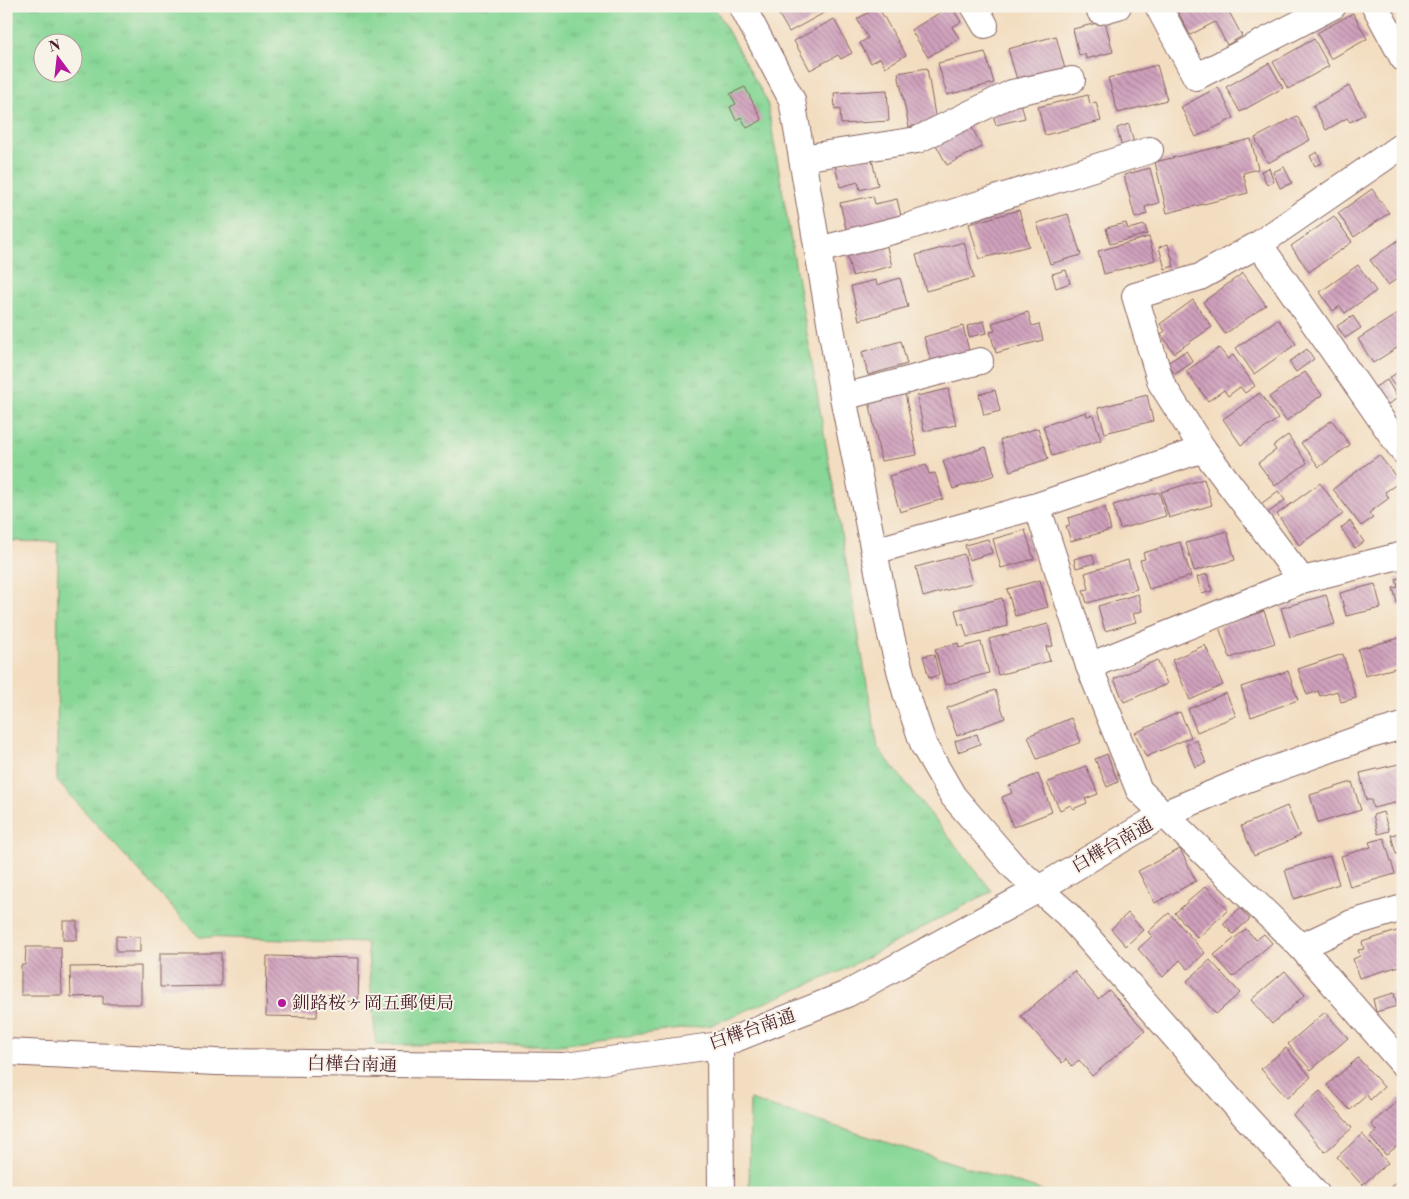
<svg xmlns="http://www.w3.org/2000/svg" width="1409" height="1199" viewBox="0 0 1409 1199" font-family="'Libre Bodoni','Noto Serif JP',serif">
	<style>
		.grass { fill: url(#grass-tufts); stroke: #697b61; fill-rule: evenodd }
		.park { fill: #88d797; stroke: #697b61 }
		.building { fill: url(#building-back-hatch) }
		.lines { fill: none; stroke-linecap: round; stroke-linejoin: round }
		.minor-casing { stroke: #85625f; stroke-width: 28 }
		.minor { stroke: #fff; stroke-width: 26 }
		.poi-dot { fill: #b5179e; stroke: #f7f3e8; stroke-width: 2 }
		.labels { text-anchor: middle; stroke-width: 4; stroke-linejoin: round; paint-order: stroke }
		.street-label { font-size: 18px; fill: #4a1f2b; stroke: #f7f3e8 }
		.poi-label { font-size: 18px; fill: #4a1f2b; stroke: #f7f3e8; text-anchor: start }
	</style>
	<defs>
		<pattern id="grass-tufts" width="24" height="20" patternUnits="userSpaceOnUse" patternTransform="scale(1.25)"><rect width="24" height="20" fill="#88d797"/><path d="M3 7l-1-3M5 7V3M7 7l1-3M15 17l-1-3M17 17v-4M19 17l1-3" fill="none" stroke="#77b882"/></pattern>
		<pattern id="building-back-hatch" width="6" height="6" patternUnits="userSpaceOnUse" patternTransform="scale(1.25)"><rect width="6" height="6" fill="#cfa0bc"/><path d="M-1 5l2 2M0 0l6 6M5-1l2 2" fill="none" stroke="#aa8299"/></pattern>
	</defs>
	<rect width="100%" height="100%" fill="#f7f3e8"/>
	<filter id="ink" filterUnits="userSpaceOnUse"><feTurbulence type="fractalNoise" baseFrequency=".02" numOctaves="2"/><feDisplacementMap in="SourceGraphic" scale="10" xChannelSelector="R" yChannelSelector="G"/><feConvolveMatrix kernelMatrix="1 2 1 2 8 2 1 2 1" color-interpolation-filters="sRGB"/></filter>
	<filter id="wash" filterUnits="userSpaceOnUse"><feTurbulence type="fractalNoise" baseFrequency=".0096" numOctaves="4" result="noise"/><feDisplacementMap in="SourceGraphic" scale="20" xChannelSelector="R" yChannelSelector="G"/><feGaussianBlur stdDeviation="1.12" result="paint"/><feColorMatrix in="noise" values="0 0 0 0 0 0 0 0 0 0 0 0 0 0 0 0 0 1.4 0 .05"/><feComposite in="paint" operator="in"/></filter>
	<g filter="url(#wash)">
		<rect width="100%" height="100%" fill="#f3ddc0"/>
		<path class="grass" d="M6,6H714L767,101L878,748L992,891L839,972L711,1025L559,1045H376L367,943L199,937L57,781L58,542L6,541ZM42,42H72V72H42Z"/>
		<path class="park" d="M750,1100L1050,1193H749Z"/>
		<g id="blocks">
			<g class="building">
				<path d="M774,6H830L831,9L789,32Z"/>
				<path d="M951,6L961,22L952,27L959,38L928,57L911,30Z"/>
				<path d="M1180,6H1226L1242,36L1227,45L1215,22L1190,35L1176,8Z"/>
				<path d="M878,7L906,55L885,67L880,58L871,63L860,43L868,38L857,19Z"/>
				<path d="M1353,13L1367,39L1331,59L1317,33Z"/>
				<path d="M834,19L852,53L841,59L838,55L810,70L794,41Z"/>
				<path d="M1105,21L1113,52L1086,59L1085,54L1079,55L1073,29Z"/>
				<path d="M1056,36L1065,69L1018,83L1008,49Z"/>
				<path d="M1314,39L1329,66L1288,89L1273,62Z"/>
				<path d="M985,52L994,83L947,95L938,63Z"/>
				<path d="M1269,63L1283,88L1240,112L1226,87Z"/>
				<path d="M1157,65L1167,100L1118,113L1108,78Z"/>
				<path d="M927,68L936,121L909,127L898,73Z"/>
				<path d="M1349,86L1365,114L1350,122L1347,118L1326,130L1313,106Z"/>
				<path d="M745,87L762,120L747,128L741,117L736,120L730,107L736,104L730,94Z"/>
				<path d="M1218,87L1234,118L1196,137L1181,107Z"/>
				<path d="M887,90L889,121L841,124L840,109L835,110L834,93Z"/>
				<path d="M1088,95L1090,104L1096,102L1101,121L1045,135L1038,107Z"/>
				<path d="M1021,104L1025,118L996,125L992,111Z"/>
				<path d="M1297,116L1310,140L1268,163L1255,138Z"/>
				<path d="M970,124L982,147L947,165L934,141Z"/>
				<path d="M1129,124L1134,144L1122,148L1117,128Z"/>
				<path d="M1251,139L1258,169L1243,173L1248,193L1167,213L1155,162Z"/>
				<path d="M1317,152L1322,163L1315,166L1310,156Z"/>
				<path d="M871,156L878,185L860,190L858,182L840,187L835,165Z"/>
				<path d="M1284,167L1292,183L1280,188L1273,172Z"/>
				<path d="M1150,168L1159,203L1145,207L1147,214L1135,218L1124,175Z"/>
				<path d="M1269,168L1274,182L1267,185L1261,171Z"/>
				<path d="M1372,189L1389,213L1354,237L1338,213Z"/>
				<path d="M873,196L875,204L897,199L902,220L847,233L840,203Z"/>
				<path d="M1019,210L1029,246L979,259L969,224Z"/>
				<path d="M1068,214L1081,255L1050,264L1037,223Z"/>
				<path d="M1334,216L1352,242L1309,272L1291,246Z"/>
				<path d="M1126,223L1128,229L1145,225L1147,234L1110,244L1106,228Z"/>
				<path d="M1149,237L1155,260L1104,274L1098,251Z"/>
				<path d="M1403,237V275L1388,285L1370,260Z"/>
				<path d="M885,240L892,266L852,276L846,251Z"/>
				<path d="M964,242L974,278L926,291L916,255Z"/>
				<path d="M1168,244L1174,266L1165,269L1159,247Z"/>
				<path d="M1358,265L1376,291L1345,313L1340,306L1333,311L1320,292Z"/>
				<path d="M1066,270L1070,283L1056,288L1052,274Z"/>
				<path d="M1243,273L1266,305L1225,334L1203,302Z"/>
				<path d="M900,278L908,307L859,320L851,286L876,280L877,285Z"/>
				<path d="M1193,300L1212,327L1174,353L1161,334L1165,331L1160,324Z"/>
				<path d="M1028,312L1032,326L1039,324L1043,340L996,353L990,332L995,331L992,323Z"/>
				<path d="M1400,312L1403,316V344L1373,363L1358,339Z"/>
				<path d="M1353,316L1361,328L1345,338L1337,326Z"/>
				<path d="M1278,319L1296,344L1254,374L1236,348Z"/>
				<path d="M984,321L987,333L969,337L967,326Z"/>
				<path d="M963,326L970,355L932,365L924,337Z"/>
				<path d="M901,341L907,364L868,375L862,352Z"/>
				<path d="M1219,348L1228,359L1233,355L1255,386L1245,393L1240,387L1228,396L1224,390L1208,401L1186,371Z"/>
				<path d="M1307,349L1314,359L1296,372L1289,362Z"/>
				<path d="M1186,351L1193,362L1175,374L1167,363Z"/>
				<path d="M1403,369V398L1389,378Z"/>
				<path d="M1305,372L1322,395L1286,421L1269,397Z"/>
				<path d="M1387,380L1398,398L1387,405L1375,387Z"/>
				<path d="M948,389L956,425L924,431L917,396Z"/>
				<path d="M995,390L1000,411L984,415L979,394Z"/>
				<path d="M905,393L917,455L881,461L869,400Z"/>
				<path d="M1260,393L1278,419L1241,445L1223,419Z"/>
				<path d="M1147,395L1153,421L1105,433L1098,408Z"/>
				<path d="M1086,412L1087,416L1093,415L1101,440L1052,456L1043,426Z"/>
				<path d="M1332,420L1350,445L1319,467L1301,443Z"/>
				<path d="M1038,428L1048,459L1010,471L1000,440Z"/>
				<path d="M1288,435L1307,463L1275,486L1258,463L1276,450L1273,446Z"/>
				<path d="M986,447L995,475L953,489L943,461Z"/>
				<path d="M1379,455L1400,482L1385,492L1389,498L1369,513L1373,518L1361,526L1333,489Z"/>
				<path d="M926,465L929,474L935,473L943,499L900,512L889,476Z"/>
				<path d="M1204,479L1212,505L1169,518L1161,492Z"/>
				<path d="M1320,483L1343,514L1299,545L1277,514Z"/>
				<path d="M1278,491L1285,500L1268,513L1261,504Z"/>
				<path d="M1159,492L1166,516L1120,529L1113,505Z"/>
				<path d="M1105,507L1111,530L1071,541L1066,526L1070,525L1068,518Z"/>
				<path d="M1350,521L1364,542L1355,548L1341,528Z"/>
				<path d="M1025,530L1034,559L1001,568L993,539Z"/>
				<path d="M1227,531L1235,560L1194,571L1186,543Z"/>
				<path d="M988,539L992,553L969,560L965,545Z"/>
				<path d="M1180,542L1191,576L1149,589L1140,560L1145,559L1143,553Z"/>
				<path d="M964,554L972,583L923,597L916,567Z"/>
				<path d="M1092,554L1095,563L1076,568L1074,559Z"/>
				<path d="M1128,560L1137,589L1087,603L1083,590L1089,589L1085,573Z"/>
				<path d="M1207,574L1212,591L1202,594L1197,577Z"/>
				<path d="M1403,577V605L1398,606L1393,588L1398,587L1396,579Z"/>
				<path d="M1040,580L1048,607L1015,616L1007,589Z"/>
				<path d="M1375,584L1381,608L1346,616L1340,593Z"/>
				<path d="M1138,594L1142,611L1133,614L1136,622L1105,631L1098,606Z"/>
				<path d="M1326,595L1335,624L1290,637L1281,608Z"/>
				<path d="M1002,598L1008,626L967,637L963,624L959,625L955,610Z"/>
				<path d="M1264,611L1275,643L1230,658L1219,627Z"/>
				<path d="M1048,624L1053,646L1046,647L1050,661L998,675L989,639Z"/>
				<path d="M1400,638L1403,648V666L1365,676L1358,649Z"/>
				<path d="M981,642L989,673L945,685L935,649L958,643L959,648Z"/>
				<path d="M1205,645L1223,685L1190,700L1172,660Z"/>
				<path d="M934,654L939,675L929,678L923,656Z"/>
				<path d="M1343,654L1356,698L1341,702L1337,691L1320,696L1318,691L1307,695L1298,669Z"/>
				<path d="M1157,660L1167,684L1124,702L1114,679Z"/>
				<path d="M1288,671L1298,700L1251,717L1241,687Z"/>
				<path d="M995,690L1005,718L957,736L947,708Z"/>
				<path d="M1226,693L1236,716L1197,732L1188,709Z"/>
				<path d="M1180,712L1191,737L1146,757L1135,733Z"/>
				<path d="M1071,718L1081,742L1037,759L1028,736Z"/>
				<path d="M977,734L980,744L958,752L955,741Z"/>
				<path d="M1197,740L1206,763L1195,767L1186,745Z"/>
				<path d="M1107,754L1118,782L1107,787L1095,759Z"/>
				<path d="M1403,763V801L1373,808L1371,800H1366L1360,773Z"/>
				<path d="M1086,766L1098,794L1085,799L1087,803L1073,809L1071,805L1060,810L1047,783Z"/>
				<path d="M1038,774L1052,812L1013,827L1002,797L1012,793L1009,786Z"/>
				<path d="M1352,782L1361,810L1318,823L1310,795Z"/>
				<path d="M1287,806L1300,836L1254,856L1241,826Z"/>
				<path d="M1383,812L1389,831L1378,834L1373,815Z"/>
				<path d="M1403,832V853L1396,854L1391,835Z"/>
				<path d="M1384,838L1395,874L1350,887L1341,856L1371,847L1369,842Z"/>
				<path d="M1180,849L1196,881L1155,903L1138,871Z"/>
				<path d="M1330,856L1339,884L1294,899L1285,870Z"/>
				<path d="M1206,886L1228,910L1198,938L1175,913Z"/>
				<path d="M1240,908L1250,919L1233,934L1223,924Z"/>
				<path d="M1128,913L1143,930L1126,946L1111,929Z"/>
				<path d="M1169,913L1205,953L1188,969L1180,960L1163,977L1138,949L1152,936L1148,932Z"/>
				<rect x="63" y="921" width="14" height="19"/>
				<path d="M1246,929L1256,940L1264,934L1272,943L1233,977L1214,955Z"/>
				<path d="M1403,929V965L1359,978L1353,959L1360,956L1358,950L1364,949L1362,942Z"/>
				<path d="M116,936L140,937V952H116Z"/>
				<path d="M26,947H61L62,995H21V965H25Z"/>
				<path d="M160,953H221V986L160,987Z"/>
				<path d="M267,956L359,958L358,1002L340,1001V994H318L317,1017L266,1016Z"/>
				<path d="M1210,960L1240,993L1216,1014L1187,981Z"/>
				<path d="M141,966V1004H103V996L71,997L70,967Z"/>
				<path d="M1074,971L1098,999L1109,990L1145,1031L1092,1076L1079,1060L1072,1066L1066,1059L1062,1063L1021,1016Z"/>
				<path d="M1285,971L1305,995L1272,1024L1251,1000Z"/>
				<path d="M1394,993L1397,1006L1376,1012L1373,999Z"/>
				<path d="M1325,1012L1348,1038L1311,1070L1288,1044Z"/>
				<path d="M1286,1048L1311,1077L1287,1098L1261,1069Z"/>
				<path d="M1358,1058L1384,1087L1370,1100L1367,1095L1350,1110L1327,1085Z"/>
				<path d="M1320,1091L1352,1128L1325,1152L1293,1115Z"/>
				<path d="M1402,1097L1403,1141L1386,1155L1370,1137L1377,1131L1371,1124Z"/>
				<path d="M1362,1134L1388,1163L1362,1185L1337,1157Z"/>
				<path d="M1399,1179L1403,1183V1193H1384Z"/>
			</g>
		</g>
	</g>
	<g filter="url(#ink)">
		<use href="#blocks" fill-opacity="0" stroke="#85625f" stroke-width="1"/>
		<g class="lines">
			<defs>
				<g id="minor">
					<path d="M742,6L792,100L843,397L891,636L906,693L924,746L953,796L1014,867L1067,914L1243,1114L1316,1193"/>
					<path d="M974,6L985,25"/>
					<path d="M1158,6L1196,77L1333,6"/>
					<path d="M1375,6L1403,58"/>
					<path d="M1100,11L1118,6"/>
					<path d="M802,158L917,140L1012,93L1072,80"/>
					<path d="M1259,244L1403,451"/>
					<path d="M818,250L904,228L1150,150"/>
					<path d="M843,397L980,361"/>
					<path d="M1037,506L1089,666L1139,790L1301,947L1403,1064"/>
					<path d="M874,551L1037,506L1203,449"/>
					<path d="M1302,580L1203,449L1161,383L1135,296L1200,277L1259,244L1403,145"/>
					<path d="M1089,666L1302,580L1403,555"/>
					<path d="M1301,947L1352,923L1403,908"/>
					<path d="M720,1045L721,1193"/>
					<path d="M6,1052L216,1062L565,1066L720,1045L847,994L1039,889L1164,814L1247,779L1367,736L1403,726"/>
				</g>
			</defs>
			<use href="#minor" class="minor-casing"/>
			<use href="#minor" class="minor"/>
		</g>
	</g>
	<circle class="poi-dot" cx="282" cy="1003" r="5"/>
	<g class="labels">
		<g class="street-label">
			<text transform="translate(1112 845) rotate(-30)" y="6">白樺台南通</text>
			<text transform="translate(752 1029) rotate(-19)" y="6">白樺台南通</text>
			<text transform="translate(352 1064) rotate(1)" y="6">白樺台南通</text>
		</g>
		<g class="poi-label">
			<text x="292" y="1009">釧路桜ヶ岡五郵便局</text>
		</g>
	</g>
	<rect width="1409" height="1199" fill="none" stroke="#f7f3e8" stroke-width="25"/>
	<g transform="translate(58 58) rotate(345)"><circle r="24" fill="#f7f3e8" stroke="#b29e9c"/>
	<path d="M0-4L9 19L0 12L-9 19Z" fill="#b5179e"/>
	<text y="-8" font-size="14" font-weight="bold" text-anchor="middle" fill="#4a1f2b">N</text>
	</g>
</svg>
